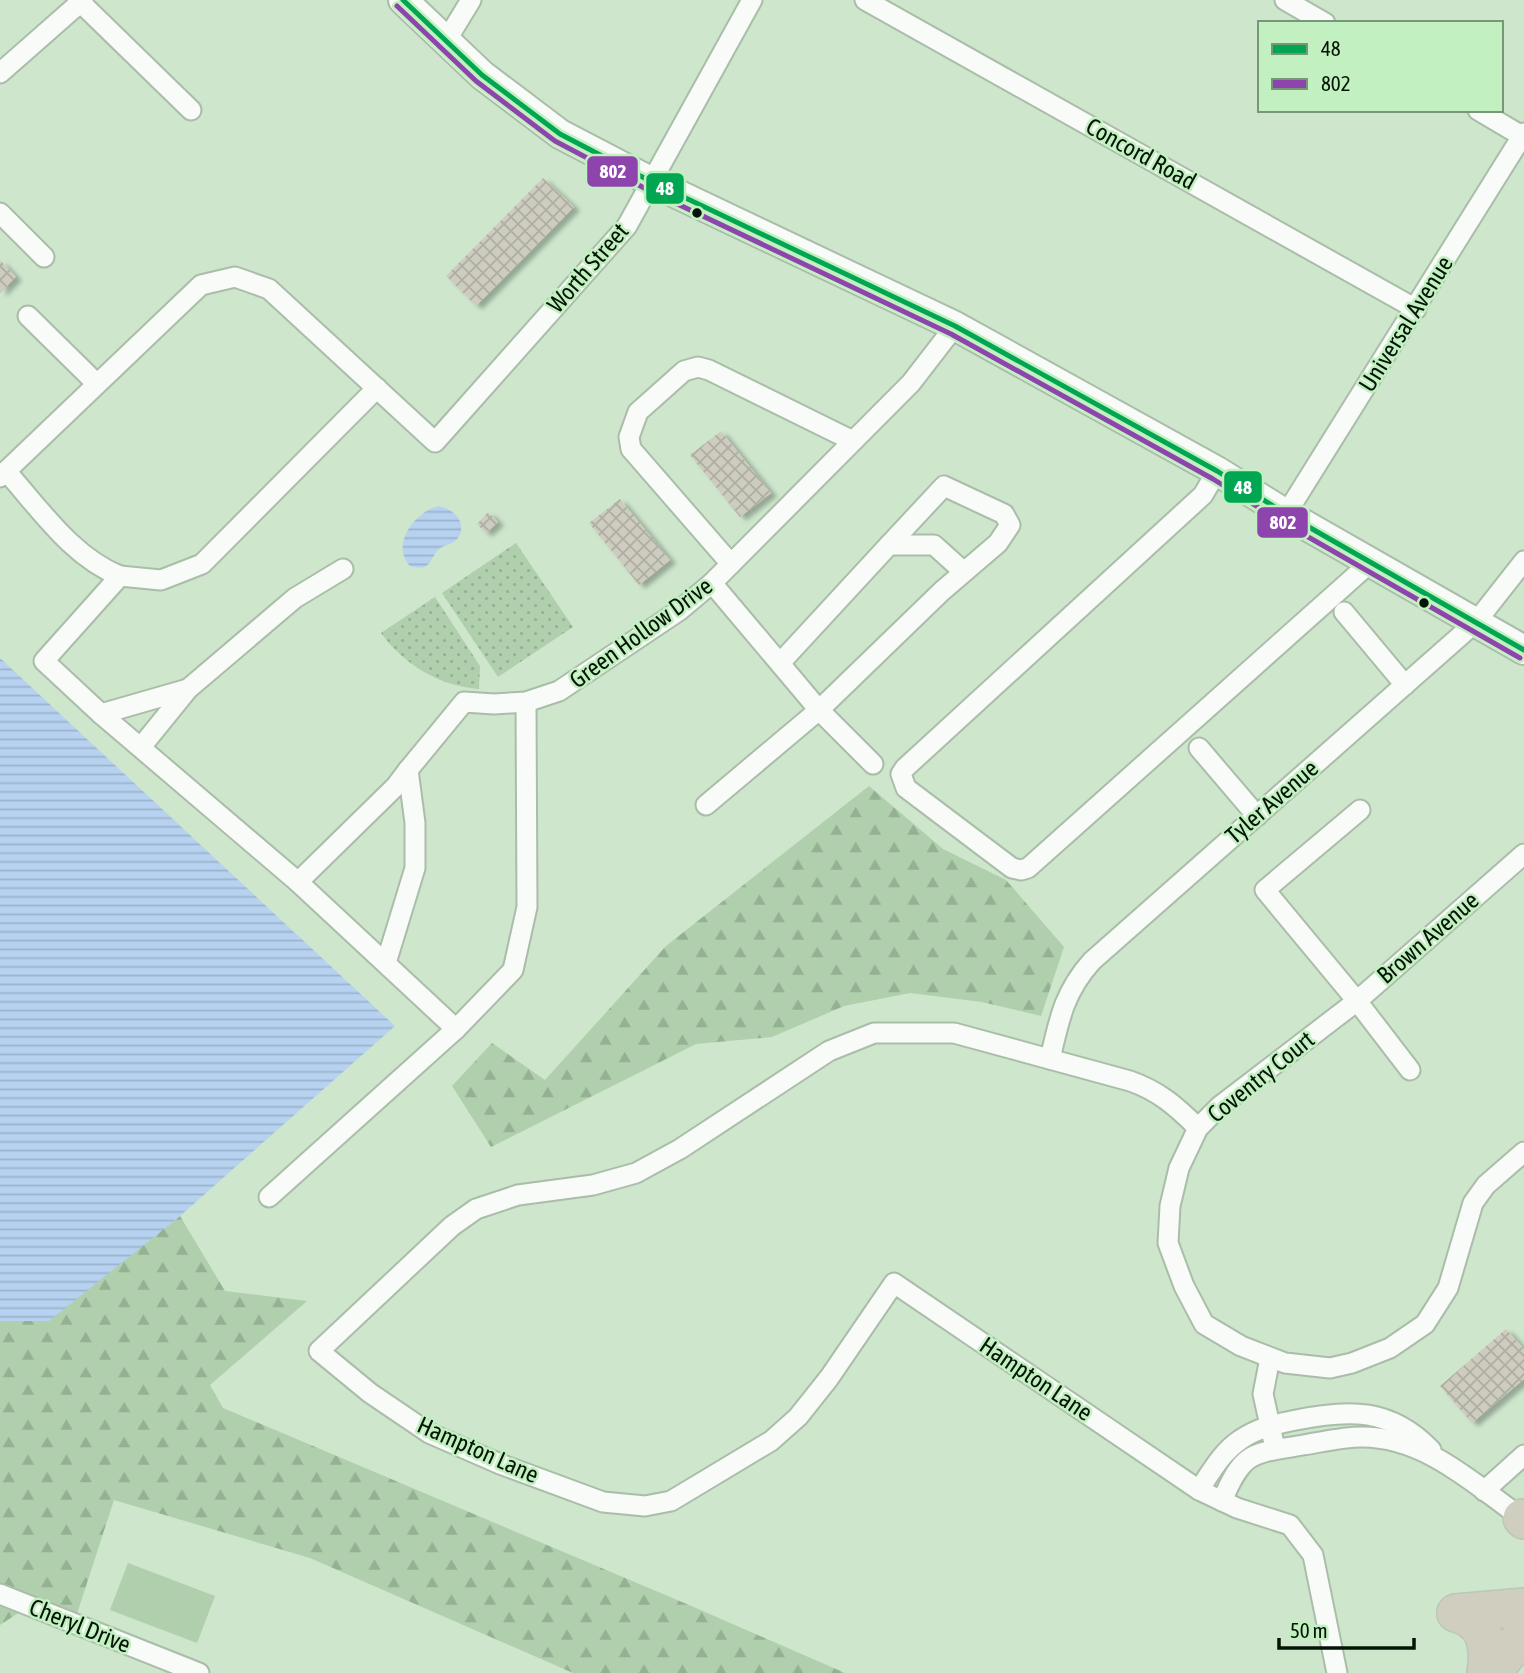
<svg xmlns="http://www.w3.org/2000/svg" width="1524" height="1673" viewBox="0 0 1524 1673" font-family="'Asap Condensed',sans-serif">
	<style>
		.grass { fill: #afcfad }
		.forest { fill: url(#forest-firs) }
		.park { fill: url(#park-dots) }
		.water { fill: url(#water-rules) }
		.building { fill: url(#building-cross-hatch); filter: url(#shadow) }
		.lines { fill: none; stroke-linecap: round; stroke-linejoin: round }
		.street-casing { stroke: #aabda9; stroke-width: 23 }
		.secondary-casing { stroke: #aabda9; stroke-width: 32 }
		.highway-casing { stroke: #bac7bb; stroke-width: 40 }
		.street { stroke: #f8fbf7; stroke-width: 19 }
		.secondary { stroke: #f8fbf7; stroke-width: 28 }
		.highway { stroke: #d0cebe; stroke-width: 37 }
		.bus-1-casing { stroke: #c3f0c1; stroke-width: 10 }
		.bus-2-casing { stroke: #c3f0c1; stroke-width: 10 }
		.bus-1 { stroke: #00a651; stroke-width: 5 }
		.bus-2 { stroke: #8e44ad; stroke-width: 5 }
		.bus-dot { fill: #041405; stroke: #c3f0c1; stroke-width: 2.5 }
		.labels { text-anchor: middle; stroke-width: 5; stroke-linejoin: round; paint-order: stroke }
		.street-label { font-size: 24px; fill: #041405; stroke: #c3f0c1 }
		.line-badge { stroke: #c3f0c1; stroke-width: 2.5 }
		.badge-label { font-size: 19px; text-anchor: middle; font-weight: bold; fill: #fff }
	</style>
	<defs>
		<pattern id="forest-firs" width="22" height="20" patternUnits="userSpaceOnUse" patternTransform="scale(1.75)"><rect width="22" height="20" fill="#afcfad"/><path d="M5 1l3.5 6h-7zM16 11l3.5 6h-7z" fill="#95b193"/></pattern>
		<pattern id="park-dots" width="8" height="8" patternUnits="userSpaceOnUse" patternTransform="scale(1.75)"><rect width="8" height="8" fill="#afcfad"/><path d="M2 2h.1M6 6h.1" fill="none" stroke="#95b193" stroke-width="1.8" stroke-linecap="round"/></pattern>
		<pattern id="water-rules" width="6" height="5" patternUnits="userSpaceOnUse" patternTransform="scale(1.75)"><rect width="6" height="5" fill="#b7d2f0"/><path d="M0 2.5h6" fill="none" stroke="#9cb3cc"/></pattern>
		<pattern id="building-cross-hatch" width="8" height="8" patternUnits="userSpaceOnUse" patternTransform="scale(1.75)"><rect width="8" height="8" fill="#ceccbf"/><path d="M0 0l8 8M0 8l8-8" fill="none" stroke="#afaea3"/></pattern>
		<filter id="shadow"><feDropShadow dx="6" dy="3.5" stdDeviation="2" flood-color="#0004"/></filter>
	</defs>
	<rect width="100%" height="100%" fill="#cde6cc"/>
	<path class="grass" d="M128,1563L215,1596L197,1643L110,1610Z"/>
	<g class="forest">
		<path d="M869,786L943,849L1006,880L1064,947L1041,1016L982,1002L910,993L844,1006L772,1037L696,1044L491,1147L452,1086L492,1043L545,1080L666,946Z"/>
		<path d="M180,1216L225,1291L307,1301L210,1385L223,1408L689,1605L845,1673H573L310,1558L114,1500L73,1626L26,1608L0,1625V1321L49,1320Z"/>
	</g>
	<g class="park">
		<path d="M516,543L573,627L498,677L442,593Z"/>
		<path d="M435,597L480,666L479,689C440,686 404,665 381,633Z"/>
	</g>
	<g class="water">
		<path d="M439,506C453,509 468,522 458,538C453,545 445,544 439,549C428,560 432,572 410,566C390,545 415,511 439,506Z"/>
		<path d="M0,658L395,1026L180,1216L49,1321H0Z"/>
	</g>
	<g class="building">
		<path d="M543,178L574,207L476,306L446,276Z"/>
		<path d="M0,260L16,277L0,293Z"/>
		<path d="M721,431L771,493L740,517L690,455Z"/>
		<path d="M620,499L670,560L639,585L589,523Z"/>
		<path d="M488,512L498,522L486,533L477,524Z"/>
		<path d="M1506,1329L1524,1349V1379L1472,1423L1440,1386Z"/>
	</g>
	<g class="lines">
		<defs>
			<g id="street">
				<path d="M78,0L191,110"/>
				<path d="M865,0L1416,309"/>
				<path d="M1285,0L1325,23"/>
				<path d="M446,41L471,0"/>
				<path d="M0,73L83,0"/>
				<path d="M1478,110L1522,136"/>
				<path d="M0,213L44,257"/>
				<path d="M28,316L97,384"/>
				<path d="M377,388L202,564L161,580L120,576L44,661L101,714L298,882L456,1029"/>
				<path d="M6,471C40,509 72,557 120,576"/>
				<path d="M1217,471L1203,495L905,768L901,774L906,788L1012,868L1021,870L1028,868L1371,562"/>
				<path d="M0,477L201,285L235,277L269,289L435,442L627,226L752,0"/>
				<path d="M1286,514L1524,133"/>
				<path d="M731,564L631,449L629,437L638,412L684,371L698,367L709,370L853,441"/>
				<path d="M712,583L819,710L873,764"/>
				<path d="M1344,612L1405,685"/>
				<path d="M781,662L889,545H934L964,572"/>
				<path d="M101,714L188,689"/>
				<path d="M141,747L188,689L295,598L343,569"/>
				<path d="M1199,748L1257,816"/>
				<path d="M706,805L819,710L942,591L998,543L1010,525L1004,514L944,486L889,545"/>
				<path d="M1360,810L1265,890L1357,1001L1410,1070"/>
				<path d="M1524,854L1357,1001L1220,1106L1198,1128L1179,1168L1170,1206L1168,1243L1184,1286L1204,1324L1241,1346L1285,1363L1330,1368L1352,1363L1390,1348L1425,1324L1448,1288L1473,1203L1486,1185L1524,1152"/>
				<path d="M298,882L396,786L408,770"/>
				<path d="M386,963L415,868V823L408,770L464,702L494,704L526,702L559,691L680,610L712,583L911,383L955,326"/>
				<path d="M1050,1059C1059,1020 1064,992 1092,961L1476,622L1524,561"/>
				<path d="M1198,1128C1177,1107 1159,1091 1130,1081L954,1033H874L829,1051L680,1149L636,1173L593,1185L518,1195L476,1209L452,1226L319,1351L370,1393L429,1433L500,1464L603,1502L645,1506L671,1501L771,1441L798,1417L829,1378L894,1283L1199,1490L1237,1508L1290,1525L1313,1555L1337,1673"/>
				<path d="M269,1197L456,1029L513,970L527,907L526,702"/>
				<path d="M1270,1358L1263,1394L1273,1439"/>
				<path d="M1199,1490C1211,1472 1222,1452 1240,1440C1257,1428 1276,1424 1296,1420C1349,1409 1391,1408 1431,1450"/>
				<path d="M1484,1491L1524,1455"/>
				<path d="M1222,1501C1244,1450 1251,1454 1303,1445C1322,1442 1342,1437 1362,1437C1425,1437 1474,1484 1522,1518"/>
				<path d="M0,1594L199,1673"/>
			</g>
			<path id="secondary" d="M403,0L482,75L560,134L652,182L955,326L1217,471L1286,514L1524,650"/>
			<g id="highway">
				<path d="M1522,1518L1524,1520"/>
				<path d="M1456,1613C1486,1621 1490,1646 1486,1673"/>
				<path d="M1456,1613L1524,1607"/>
				<path d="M1492,1673L1524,1633"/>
			</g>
		</defs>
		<use href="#street" class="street-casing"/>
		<use href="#secondary" class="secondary-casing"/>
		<use href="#highway" class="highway-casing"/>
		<use href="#street" class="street"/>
		<use href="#secondary" class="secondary"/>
		<use href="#highway" class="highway"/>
		<defs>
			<path id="bus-1" d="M403,0L482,75L560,134L652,182L955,326L1217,471L1286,514L1524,650"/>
			<path id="bus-2" d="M397,6L476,81L555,141L648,190L951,334L1213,479L1282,522L1520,658"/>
		</defs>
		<use href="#bus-1" class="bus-1-casing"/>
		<use href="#bus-2" class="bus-2-casing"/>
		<use href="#bus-1" class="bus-1"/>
		<use href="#bus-2" class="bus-2"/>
	</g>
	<g class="bus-dot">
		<circle cx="697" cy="213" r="6"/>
		<circle cx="1424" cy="603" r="6"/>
	</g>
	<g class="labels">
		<g class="street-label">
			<text transform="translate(1141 154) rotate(29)" y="8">Concord Road</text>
			<text transform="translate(588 268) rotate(-49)" y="8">Worth Street</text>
			<text transform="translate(1406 324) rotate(-58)" y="8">Universal Avenue</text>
			<text transform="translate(641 633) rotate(-36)" y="8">Green Hollow Drive</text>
			<text transform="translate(1272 802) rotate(-41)" y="8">Tyler Avenue</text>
			<text transform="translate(1428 938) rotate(-41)" y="8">Brown Avenue</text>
			<text transform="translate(1261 1077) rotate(-39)" y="8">Coventry Court</text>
			<text transform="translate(1036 1379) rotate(34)" y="8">Hampton Lane</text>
			<text transform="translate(478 1450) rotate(24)" y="8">Hampton Lane</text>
			<text transform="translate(80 1626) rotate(22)" y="8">Cheryl Drive</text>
		</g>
	</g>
	<g class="line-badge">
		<rect x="586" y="155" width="53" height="33" rx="7" fill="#8e44ad"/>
		<rect x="645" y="172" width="40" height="33" rx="7" fill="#00a651"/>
		<rect x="1223" y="470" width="40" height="34" rx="7" fill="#00a651"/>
		<rect x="1256" y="506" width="53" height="33" rx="7" fill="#8e44ad"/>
	</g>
	<g class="badge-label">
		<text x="613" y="178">802</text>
		<text x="665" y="195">48</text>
		<text x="1243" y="494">48</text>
		<text x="1283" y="529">802</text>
	</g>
	<rect x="1258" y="21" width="245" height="91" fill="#c3f0c1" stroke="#779876" stroke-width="2"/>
	<rect x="1272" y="44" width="35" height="10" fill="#00a651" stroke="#779876" stroke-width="2"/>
	<text x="1321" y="56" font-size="21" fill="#041405">48</text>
	<rect x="1272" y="79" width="35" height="10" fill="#8e44ad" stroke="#779876" stroke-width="2"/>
	<text x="1321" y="91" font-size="21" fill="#041405">802</text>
	<path d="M1279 1638v10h135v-10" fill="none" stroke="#041405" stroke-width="3.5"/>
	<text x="1290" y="1638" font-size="21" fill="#041405" stroke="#c3f0c1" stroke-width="5" paint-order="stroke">50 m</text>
</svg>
